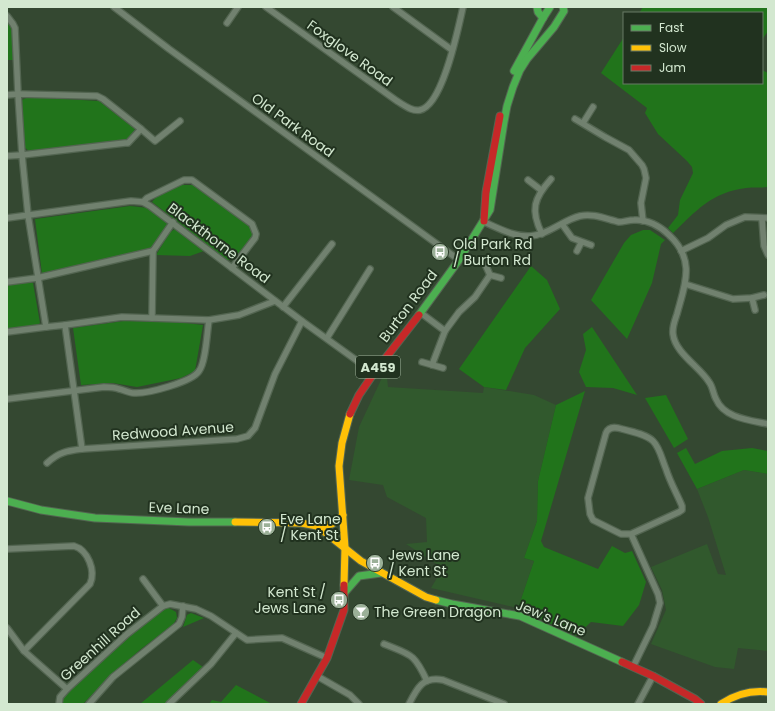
<svg xmlns="http://www.w3.org/2000/svg" width="775" height="711" viewBox="0 0 775 711" font-family="Poppins,sans-serif">
	<style>
		.built { fill: #31592d }
		.green { fill: #21741b }
		.lines { fill: none; stroke-linecap: round; stroke-linejoin: round }
		.street-casing { stroke: #536551; stroke-width: 8 }
		.fast-casing { stroke: #536551; stroke-width: 9 }
		.slow-casing { stroke: #536551; stroke-width: 9 }
		.jam-casing { stroke: #536551; stroke-width: 9 }
		.street { stroke: #71816f; stroke-width: 5.5 }
		.fast { stroke: #4caf50; stroke-width: 7 }
		.slow { stroke: #ffc107; stroke-width: 7 }
		.jam { stroke: #c62828; stroke-width: 7 }
		.labels { text-anchor: middle; stroke-width: 4; stroke-linejoin: round; paint-order: stroke }
		.shield { fill: #21321f; stroke: #9eb19b; stroke-width: 1 }
		.shield-label { font-size: 13px; font-weight: bold; fill: #d3e8d0 }
		.street-label { font-size: 14px; fill: #d3e8d0; stroke: #21321f }
		.poi-label { font-size: 14px; fill: #d3e8d0; stroke: #21321f; text-anchor: start }
	</style>
	<rect width="100%" height="100%" fill="#344831"/>
	<g class="built">
		<path d="M386,369L388,387L483,393L484,387L534,395L556,405L538,481L537,521L524,558L534,561L518,608L431,588L443,568L406,544L427,542L426,518L387,497L383,485L349,480L359,427Z"/>
		<path d="M744,470L768,474V651L738,648L734,669L715,667L651,644L666,610L662,590L651,567L707,544L718,574L726,575L708,517L697,489Z"/>
	</g>
	<g class="green">
		<path d="M643,7H768V31L762,40V13H639Z"/>
		<path d="M7,20L12,24L13,60H7Z"/>
		<path d="M624,37V83H762V70L768,73V187C761,188 753,187 746,188C712,192 696,211 673,233L668,228L678,215L680,200L693,173L692,167L687,161L658,134L645,113L647,108L601,73Z"/>
		<path d="M28,97L99,101L135,129L128,140L29,151L24,147L22,100Z"/>
		<path d="M181,185H193L251,227L253,231L252,236L235,260H227L152,202L157,196Z"/>
		<path d="M130,206L149,208L169,224L151,248L42,274L35,219Z"/>
		<path d="M175,229L204,251L190,256L156,255L170,232Z"/>
		<path d="M643,230H650L665,240L661,244L652,283L627,339L591,300L624,243L631,235Z"/>
		<path d="M531,266L547,280L560,309L525,348L506,390L484,387L459,369Z"/>
		<path d="M26,281L33,283L40,323L36,326L7,329V284Z"/>
		<path d="M124,321L177,322L203,325L195,371L181,378L137,387L113,383L81,385L73,328Z"/>
		<path d="M592,327L637,395L613,388L586,387L579,372L586,350L583,334Z"/>
		<path d="M585,391L541,541L544,547L598,569L612,546L625,553L632,551L646,582L639,605L623,626L591,622L576,636L518,608L534,561L524,558L537,521L538,481L556,405Z"/>
		<path d="M666,395L688,439L674,448L645,398Z"/>
		<path d="M686,448L695,464L722,451L752,448L768,451V474L744,470L697,489L677,453Z"/>
		<path d="M167,607L176,612L177,618L173,625L141,649L111,675L83,704H62L64,696L81,680L161,609Z"/>
		<path d="M191,613L204,618L183,627L187,615Z"/>
		<path d="M193,660L203,667L166,704H140Z"/>
		<path d="M236,685L272,704H209L212,700L221,702Z"/>
	</g>
	<g class="lines">
		<defs>
			<g id="street">
				<path d="M114,7L169,49L459,260"/>
				<path d="M266,7L397,101C404,105 412,112 420,110C443,105 458,29 463,7"/>
				<path d="M393,7L452,50"/>
				<path d="M7,16L13,24L15,28L18,94L7,95"/>
				<path d="M227,23L238,7"/>
				<path d="M18,94L97,96L103,99L141,129L128,143H125L22,155Z"/>
				<path d="M575,119L605,137L629,150L642,165L644,169L646,178L641,203L643,221"/>
				<path d="M583,123L593,107"/>
				<path d="M141,129L155,141L180,121"/>
				<path d="M7,156L22,155L28,215L46,327L7,332"/>
				<path d="M528,180L541,190"/>
				<path d="M143,202L147,198L184,180H192L252,224L256,234L255,238L232,268"/>
				<path d="M7,218L131,201L143,202L150,206L302,321L374,373"/>
				<path d="M762,219L764,246L768,255"/>
				<path d="M484,222C498,228 514,237 530,236C548,235 563,220 580,216C593,213 606,219 619,222C623,222 629,220 634,220C647,219 660,226 669,235C696,260 685,284 677,314C675,320 672,327 673,334C675,353 700,367 709,382C713,387 713,394 716,399C724,418 749,420 768,424"/>
				<path d="M562,224L572,238L591,245"/>
				<path d="M542,234C530,210 534,198 551,179"/>
				<path d="M577,251L581,243"/>
				<path d="M681,251L708,238L726,225L745,217L768,218"/>
				<path d="M485,264L490,275L501,278"/>
				<path d="M7,282L37,278L153,251"/>
				<path d="M685,284L733,299L752,298L764,295"/>
				<path d="M752,298L755,310"/>
				<path d="M283,307L332,244"/>
				<path d="M421,313L445,331"/>
				<path d="M152,318L153,251L173,222"/>
				<path d="M46,327L65,325"/>
				<path d="M327,338L370,269"/>
				<path d="M422,362L443,368"/>
				<path d="M432,365L445,331L459,312L475,297L490,275"/>
				<path d="M7,399L104,387C109,387 114,387 119,389C124,390 129,393 134,393C147,394 192,382 199,371C206,362 207,332 209,320"/>
				<path d="M82,449L65,325L122,317L209,320L239,315L275,301"/>
				<path d="M47,463C59,452 67,451 82,449L237,439L248,436L255,428L275,374L302,321"/>
				<path d="M631,534L679,512L682,510V506C677,494 670,482 666,469C662,460 660,448 653,441C646,434 632,432 622,429C616,427 609,426 606,433L588,498L590,514L593,520L621,534H631L658,594L660,603L653,626L633,667"/>
				<path d="M7,549L74,546C88,550 96,571 90,584L24,651"/>
				<path d="M143,579L163,606L170,604L196,609L211,616L247,640L282,638L327,658"/>
				<path d="M7,628L24,651L67,689"/>
				<path d="M384,644C411,655 414,653 427,681"/>
				<path d="M317,676L350,695L359,704"/>
				<path d="M59,704L60,697L67,689L127,634L163,606"/>
				<path d="M89,704L113,677L179,624L182,617L183,606"/>
				<path d="M169,704L211,664L236,633"/>
				<path d="M409,704C417,688 423,676 443,680L504,704"/>
				<path d="M638,704L653,676"/>
			</g>
			<g id="fast">
				<path d="M537,7L538,12L543,18"/>
				<path d="M543,18L550,7"/>
				<path d="M514,71L543,18"/>
				<path d="M419,315L459,260L490,210L504,122L507,106L513,87L520,70L527,59L554,27L564,11L563,7"/>
				<path d="M7,501L41,510L95,518L189,522H235"/>
				<path d="M345,592L359,576L381,573"/>
				<path d="M436,600L452,604L520,616L622,662"/>
			</g>
			<g id="slow">
				<path d="M235,522L301,523L317,526L361,561L426,597L436,600"/>
				<path d="M317,526L332,524L343,515"/>
				<path d="M344,585L345,547L339,466L342,443L350,414"/>
				<path d="M721,704C736,694 750,690 768,692"/>
			</g>
			<g id="jam">
				<path d="M484,221L486,192L500,116"/>
				<path d="M350,414L359,395L374,373L419,315"/>
				<path d="M622,662L653,676L695,699L701,704"/>
				<path d="M301,704L327,658L344,610V585"/>
			</g>
		</defs>
		<use href="#street" class="street-casing"/>
		<use href="#fast" class="fast-casing"/>
		<use href="#slow" class="slow-casing"/>
		<use href="#jam" class="jam-casing"/>
		<use href="#street" class="street"/>
		<use href="#fast" class="fast"/>
		<use href="#slow" class="slow"/>
		<use href="#jam" class="jam"/>
	</g>
	<defs>
		<symbol id="bus-disc" viewBox="-11 -11 22 22"><circle r="9.5" fill="#9bb098" stroke="#21321f"/><path d="M-5-6H5V4H4V6H2V4H-2V6H-4V4H-5ZM-3.5-4V0h7V-4ZM-3.5 1.2v1.5H-2V1.2ZM2 1.2v1.5H3.5V1.2Z" fill="#fff"/></symbol>
		<symbol id="bar-disc" viewBox="-11 -11 22 22"><circle r="9.5" fill="#9bb098" stroke="#21321f"/><path d="M-6-5H6L.8 .8V4.5H3.5V6h-7V4.5H-.8V.8Z" fill="#fff"/></symbol>
	</defs>
	<g fill-rule="evenodd">
		<use href="#bus-disc" x="430" y="242" width="20" height="20"/>
		<use href="#bus-disc" x="257" y="517" width="20" height="20"/>
		<use href="#bus-disc" x="365" y="553" width="20" height="20"/>
		<use href="#bus-disc" x="329" y="590" width="20" height="20"/>
		<use href="#bar-disc" x="351" y="602" width="20" height="20"/>
	</g>
	<g class="labels">
		<rect class="shield" x="356" y="356" width="44" height="22" rx="3"/>
		<g class="shield-label">
			<text x="378" y="372">A459</text>
		</g>
		<g class="street-label">
			<text transform="translate(350 53) rotate(36)" y="5">Foxglove Road</text>
			<text transform="translate(293 125) rotate(36)" y="5">Old Park Road</text>
			<text transform="translate(219 243) rotate(37)" y="5">Blackthorne Road</text>
			<text transform="translate(408 306) rotate(-53)" y="5">Burton Road</text>
			<text transform="translate(173 431) rotate(-4)" y="5">Redwood Avenue</text>
			<text transform="translate(179 508) rotate(2)" y="5">Eve Lane</text>
			<text transform="translate(551 618) rotate(22)" y="5">Jew's Lane</text>
			<text transform="translate(100 644) rotate(-42)" y="5">Greenhill Road</text>
		</g>
		<g class="poi-label">
			<text x="453" y="249">Old Park Rd<tspan x="453" dy="16">/ Burton Rd</tspan></text>
			<text x="280" y="524">Eve Lane<tspan x="280" dy="16">/ Kent St</tspan></text>
			<text x="388" y="560">Jews Lane<tspan x="388" dy="16">/ Kent St</tspan></text>
			<text x="326" y="597" text-anchor="end">Kent St /<tspan x="326" dy="16">Jews Lane</tspan></text>
			<text x="374" y="617">The Green Dragon</text>
		</g>
	</g>
	<rect width="775" height="711" fill="none" stroke="#d3e8d0" stroke-width="16"/>
	<rect x="623" y="12" width="140" height="72" fill="#21321f" stroke="#687b66"/>
	<rect x="631" y="25" width="20" height="6" fill="#4caf50" stroke="#687b66"/>
	<text x="659" y="32" font-size="12" fill="#d3e8d0">Fast</text>
	<rect x="631" y="45" width="20" height="6" fill="#ffc107" stroke="#687b66"/>
	<text x="659" y="52" font-size="12" fill="#d3e8d0">Slow</text>
	<rect x="631" y="65" width="20" height="6" fill="#c62828" stroke="#687b66"/>
	<text x="659" y="72" font-size="12" fill="#d3e8d0">Jam</text>
</svg>
